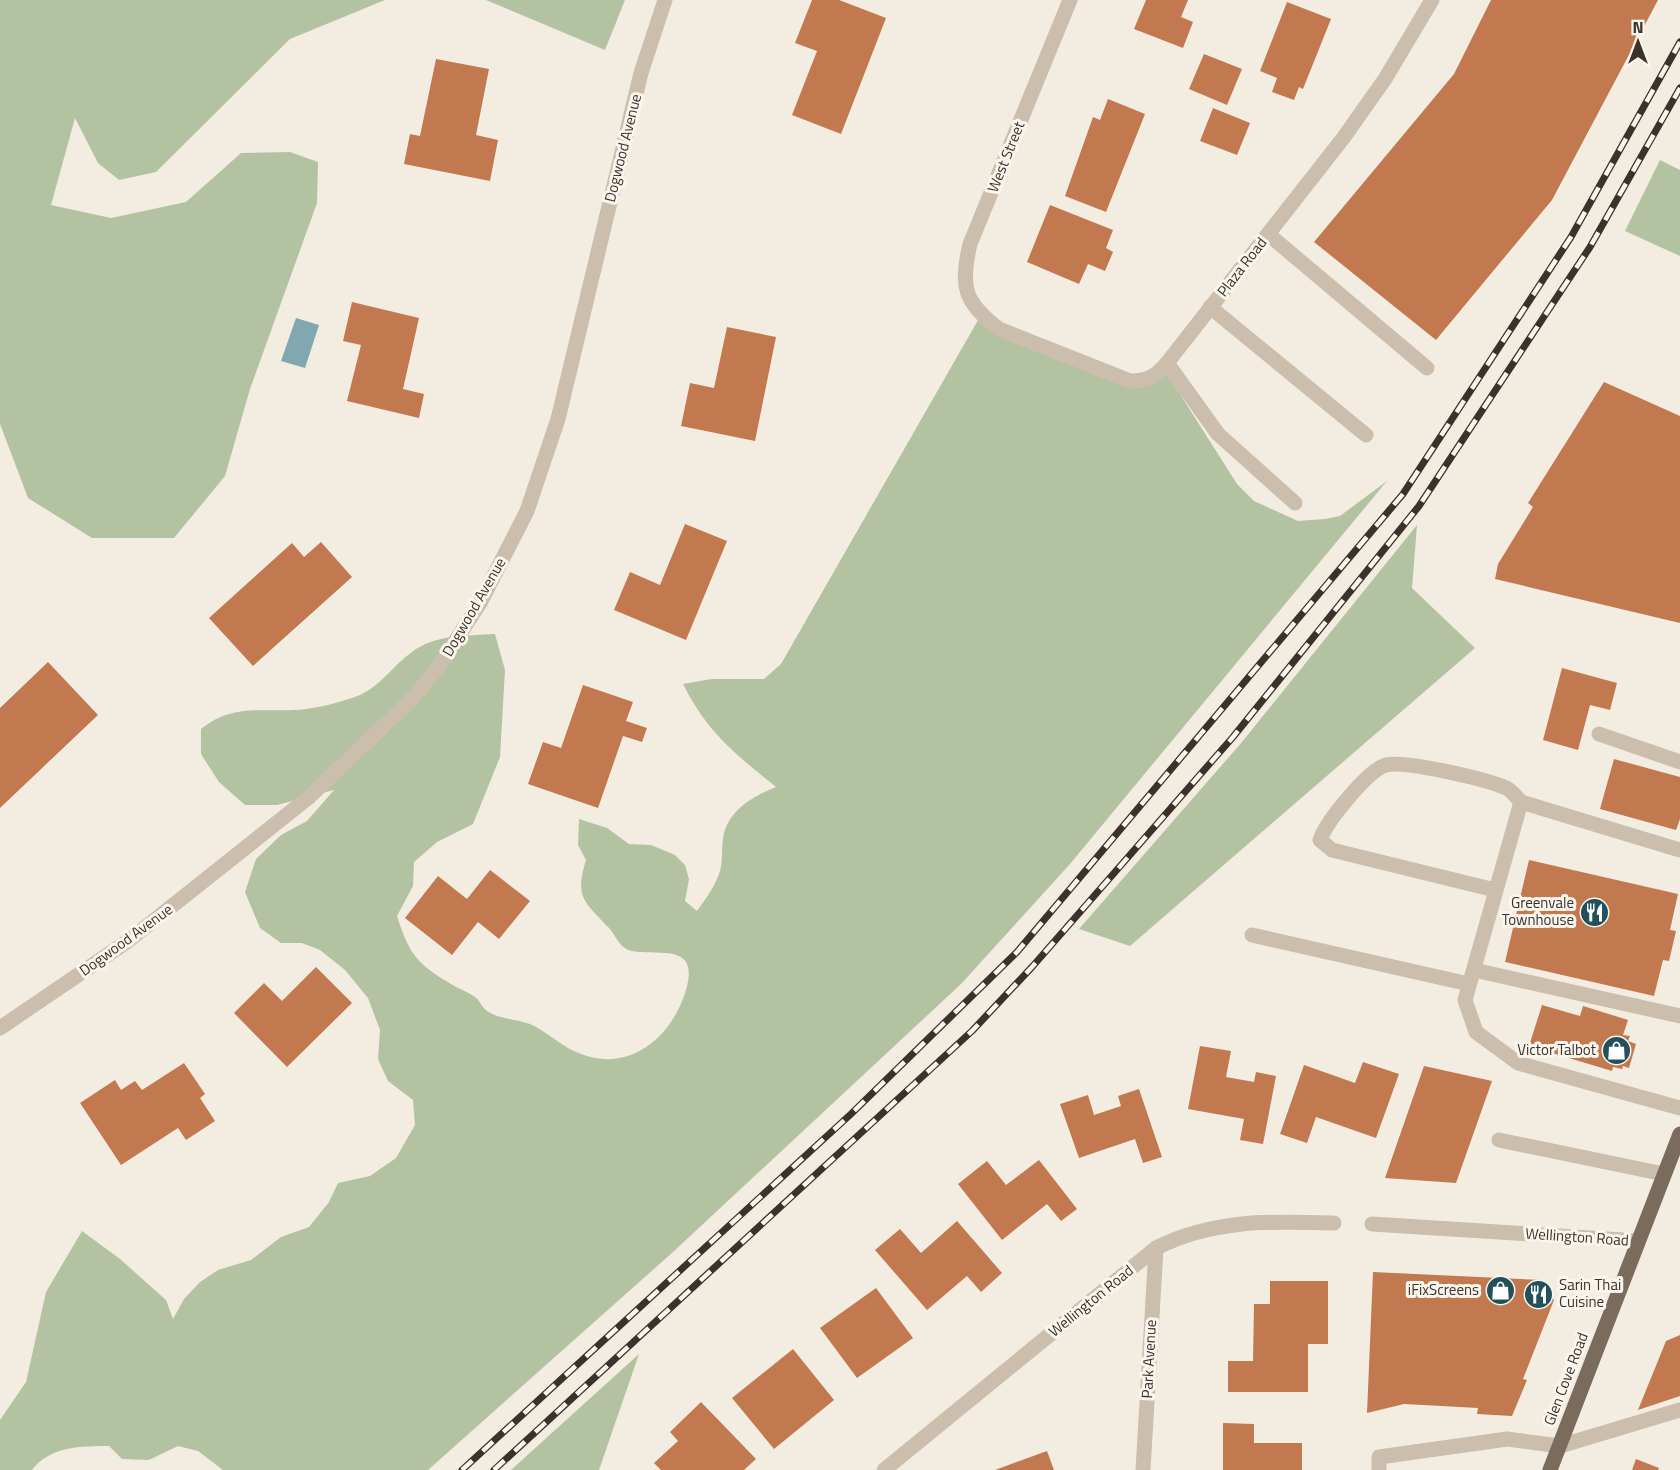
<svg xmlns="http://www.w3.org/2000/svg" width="1680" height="1470" viewBox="0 0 1680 1470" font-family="'Titillium Web',sans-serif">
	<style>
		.green { fill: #b3c2a1 }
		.water { fill: #81a8b0 }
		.building { fill: #c27950 }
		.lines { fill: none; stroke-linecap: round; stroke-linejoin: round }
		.minor { stroke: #cbbead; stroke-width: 15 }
		.major { stroke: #7b6b5d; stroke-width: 15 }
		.rail-casing { stroke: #3a322b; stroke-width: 7 }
		.rail { stroke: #faf6ee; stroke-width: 4.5; stroke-dasharray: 14; stroke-linecap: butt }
		.labels { text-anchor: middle; stroke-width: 6; stroke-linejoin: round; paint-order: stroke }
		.street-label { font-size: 15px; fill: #3a322b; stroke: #faf6ee }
		.poi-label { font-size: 15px; fill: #3a322b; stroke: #faf6ee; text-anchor: end }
	</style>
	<rect width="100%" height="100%" fill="#f3ede1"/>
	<g class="green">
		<path d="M0,0H385L290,39L156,172L119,180L98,163L75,118L51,205L111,218L186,202L241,153L290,152L318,162L317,203L250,389L225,476L174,538H92L28,498L0,424Z"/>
		<path d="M486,0H625L605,50Z"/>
		<path d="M1660,160L1680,170V256L1625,231Z"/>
		<path d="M981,315L1130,381L1166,372L1237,484L1254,501L1298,521L1325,519L1340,516L1387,481L1070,864L961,984L673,1252L428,1470H223L198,1451L178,1446L149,1460L122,1459L109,1446C82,1446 50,1446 32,1470H0V1420L26,1382L46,1292L82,1231L120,1259L166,1300L173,1319L184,1299L200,1282L218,1270L251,1260L281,1237L309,1227L329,1202L338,1183L370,1176L396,1158L415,1125L413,1100L388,1081L378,1059L380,1030L368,998L345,970L320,950L302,943H281L260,928L245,892L256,859L281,835L307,821L334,790L277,805H245L219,782L201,754V729C235,701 267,714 306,709C322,707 340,702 355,697C380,688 391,667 412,652C435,634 468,636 495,634L505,670L500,757L473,824L437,842L414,862L413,886L397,916C409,954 417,964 451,984C459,989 468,992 475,997C480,1001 482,1007 487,1011C498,1019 517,1019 530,1024C548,1032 563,1048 581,1054C630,1073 672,1037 686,990C700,942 659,956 632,951C618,948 616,934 607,926C583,900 575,897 586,860L578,845L579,819L607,828L629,844L651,845L675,855L685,865L689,879L685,901L697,911C707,897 717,884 721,867C723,855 721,841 725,830C733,807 756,795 776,787C735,754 707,732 683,684L712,679H764L781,664Z"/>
		<path d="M1417,525L1412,588L1475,648L1130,946L1079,929L1242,742Z"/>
		<path d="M639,1354L599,1470H511Z"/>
	</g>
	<path class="water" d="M296,318L319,325L305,368L281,361Z"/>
	<g class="building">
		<path d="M812,0H839L886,18L841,134L792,115L817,51L795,43Z"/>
		<path d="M1146,0H1188L1181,17L1193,22L1183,48L1134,29Z"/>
		<path d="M1491,0H1658L1552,200L1436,340L1314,242L1454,74Z"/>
		<path d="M1287,2L1331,19L1303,89L1299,87L1294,100L1272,92L1277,78L1260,71Z"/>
		<path d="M1204,54L1242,69L1227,105L1189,89Z"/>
		<path d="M436,59L489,69L476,135L498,140L490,181L404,164L410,134L420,136Z"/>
		<path d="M1108,99L1145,114L1106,212L1065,196L1093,117L1100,120Z"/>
		<path d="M1213,108L1250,123L1237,155L1200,141Z"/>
		<path d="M1050,205L1113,230L1106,248L1113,252L1105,271L1088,264L1079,284L1027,262Z"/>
		<path d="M352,302L419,318L403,389L424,394L419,418L347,401L361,345L343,341Z"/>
		<path d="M727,327L776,337L755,441L681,426L690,383L714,388Z"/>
		<path d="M1604,382L1680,416V623L1495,579L1498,564L1533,507L1528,503Z"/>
		<path d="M685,524L727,541L686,640L614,610L630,572L660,585Z"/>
		<path d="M321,542L352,577L253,666L209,618L292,543L304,557Z"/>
		<path d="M48,662L98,715L0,808V708Z"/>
		<path d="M1562,668L1617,683L1610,710L1590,705L1578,750L1543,740Z"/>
		<path d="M583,685L633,702L626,721L647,728L642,742L623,736L598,808L528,784L543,742L561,748Z"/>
		<path d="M1614,759L1680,777V819L1676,830L1600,809Z"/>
		<path d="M1529,860L1678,894L1670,930L1676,931L1669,961L1663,960L1654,996L1505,962Z"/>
		<path d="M490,870L530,901L499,939L478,922L452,955L405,918L438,876L467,899Z"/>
		<path d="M316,967L352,1003L287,1067L234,1013L264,983L282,1001Z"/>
		<path d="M1542,1005L1580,1016L1583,1006L1628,1020L1623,1035L1630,1036L1628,1041L1636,1044L1629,1068L1623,1066L1622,1069L1613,1067L1612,1071L1529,1046Z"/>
		<path d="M1200,1046L1231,1051L1226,1077L1254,1082L1256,1072L1276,1076L1263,1144L1240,1140L1244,1119L1188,1109Z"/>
		<path d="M1363,1062L1399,1074L1376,1138L1316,1117L1307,1143L1280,1134L1304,1065L1355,1083Z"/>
		<path d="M184,1063L205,1094L200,1098L215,1121L186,1140L178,1128L121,1165L80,1103L115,1080L121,1090L135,1081L142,1090Z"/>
		<path d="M1424,1066L1492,1081L1456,1183L1385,1178Z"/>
		<path d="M1139,1089L1162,1157L1143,1163L1135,1139L1079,1158L1060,1104L1088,1095L1094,1115L1121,1106L1118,1096Z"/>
		<path d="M1039,1160L1077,1209L1061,1221L1047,1204L1002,1240L958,1184L987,1161L1006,1185Z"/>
		<path d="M957,1221L1002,1273L981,1292L967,1276L927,1310L875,1250L900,1229L921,1253Z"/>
		<path d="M1373,1272L1542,1280L1554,1300L1523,1379L1527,1380L1512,1416L1477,1414L1478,1408L1404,1404L1367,1413Z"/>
		<path d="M1270,1281H1328V1344H1308V1392H1228V1361H1253L1254,1304H1270Z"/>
		<path d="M876,1288L913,1338L857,1378L820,1328Z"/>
		<path d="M1680,1335V1396L1638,1410L1666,1341Z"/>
		<path d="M793,1349L834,1400L774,1449L732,1398Z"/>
		<path d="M701,1402L756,1459L744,1470H661L654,1463L678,1441L670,1432Z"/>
		<path d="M1223,1423L1254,1424V1443H1302V1470H1223Z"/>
		<path d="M1047,1451L1054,1470H995Z"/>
		<path d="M1636,1459L1659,1468L1658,1470H1632Z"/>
	</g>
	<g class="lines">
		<g class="minor">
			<path d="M1070,0L970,244C960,287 964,302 999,329L1130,381C1148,381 1156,376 1167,363L1344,137L1385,79L1432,0"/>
			<path d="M1268,234L1427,368"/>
			<path d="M1210,307L1366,435"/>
			<path d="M1167,363L1218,434L1295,503"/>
			<path d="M1599,734L1680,762"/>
			<path d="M1680,850L1521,802L1465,1000L1476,1032L1518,1063L1680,1108"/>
			<path d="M1495,890L1332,850L1320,840C1326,822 1368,770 1386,765C1405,760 1484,779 1504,787C1511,789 1516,797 1521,802"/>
			<path d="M1252,935L1469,984"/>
			<path d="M1474,970L1680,1016"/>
			<path d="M0,1028L128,941L308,798L412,699L439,666L480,603L527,511L558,419L641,73L665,0"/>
			<path d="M1499,1140L1664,1174"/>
			<path d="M1372,1224L1638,1241"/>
			<path d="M884,1470L1156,1248C1213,1219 1271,1221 1334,1223"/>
			<path d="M1143,1470L1156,1248"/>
			<path d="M1379,1470V1457L1507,1439L1560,1446L1680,1410"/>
		</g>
		<path class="major" d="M1550,1470L1680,1134"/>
		<defs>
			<g id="rail">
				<path d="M462,1470L851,1114L1017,952L1403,494L1571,237L1680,42"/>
				<path d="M494,1470L972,1031L1032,967L1233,737L1419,506L1590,247L1680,88"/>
			</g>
		</defs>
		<use href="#rail" class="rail-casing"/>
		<use href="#rail" class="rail"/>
	</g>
	<defs>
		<symbol id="restaurant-disc" viewBox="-11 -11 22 22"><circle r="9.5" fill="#22505b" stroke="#faf6ee"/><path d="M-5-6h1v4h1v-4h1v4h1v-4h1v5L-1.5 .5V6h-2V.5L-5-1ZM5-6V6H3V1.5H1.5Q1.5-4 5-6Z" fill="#fff"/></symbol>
		<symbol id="shop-disc" viewBox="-11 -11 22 22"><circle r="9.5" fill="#22505b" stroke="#faf6ee"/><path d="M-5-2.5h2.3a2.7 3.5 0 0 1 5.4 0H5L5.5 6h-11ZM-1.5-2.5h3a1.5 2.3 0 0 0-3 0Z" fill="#fff"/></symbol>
	</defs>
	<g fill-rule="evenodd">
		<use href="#restaurant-disc" x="1578" y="896" width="33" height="33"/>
		<use href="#shop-disc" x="1600" y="1034" width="33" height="33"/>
		<use href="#shop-disc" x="1484" y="1274" width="33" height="33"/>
		<use href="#restaurant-disc" x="1522" y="1278" width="33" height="33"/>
	</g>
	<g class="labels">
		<g class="street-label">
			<text transform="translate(623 148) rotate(-76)" y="5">Dogwood Avenue</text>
			<text transform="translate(1006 157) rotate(-68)" y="5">West Street</text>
			<text transform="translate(1242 267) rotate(-52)" y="5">Plaza Road</text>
			<text transform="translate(474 607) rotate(-60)" y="5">Dogwood Avenue</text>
			<text transform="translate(126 940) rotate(-36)" y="5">Dogwood Avenue</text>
			<text transform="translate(1577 1237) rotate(4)" y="5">Wellington Road</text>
			<text transform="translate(1091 1301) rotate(-39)" y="5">Wellington Road</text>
			<text transform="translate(1149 1359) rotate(-87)" y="5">Park Avenue</text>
			<text transform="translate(1566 1379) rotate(-69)" y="5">Glen Cove Road</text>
		</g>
		<g class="poi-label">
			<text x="1574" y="908">Greenvale<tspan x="1574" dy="17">Townhouse</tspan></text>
			<text x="1596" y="1055">Victor Talbot</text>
			<text x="1559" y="1290" text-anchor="start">Sarin Thai<tspan x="1559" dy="17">Cuisine</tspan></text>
			<text x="1479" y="1295">iFixScreens</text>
		</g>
	</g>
	<g transform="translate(1638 42)" stroke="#faf6ee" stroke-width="4.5" paint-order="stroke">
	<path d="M0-4.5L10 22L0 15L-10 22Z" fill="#3a322b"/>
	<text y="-9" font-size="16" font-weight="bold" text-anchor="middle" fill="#3a322b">N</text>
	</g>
</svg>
